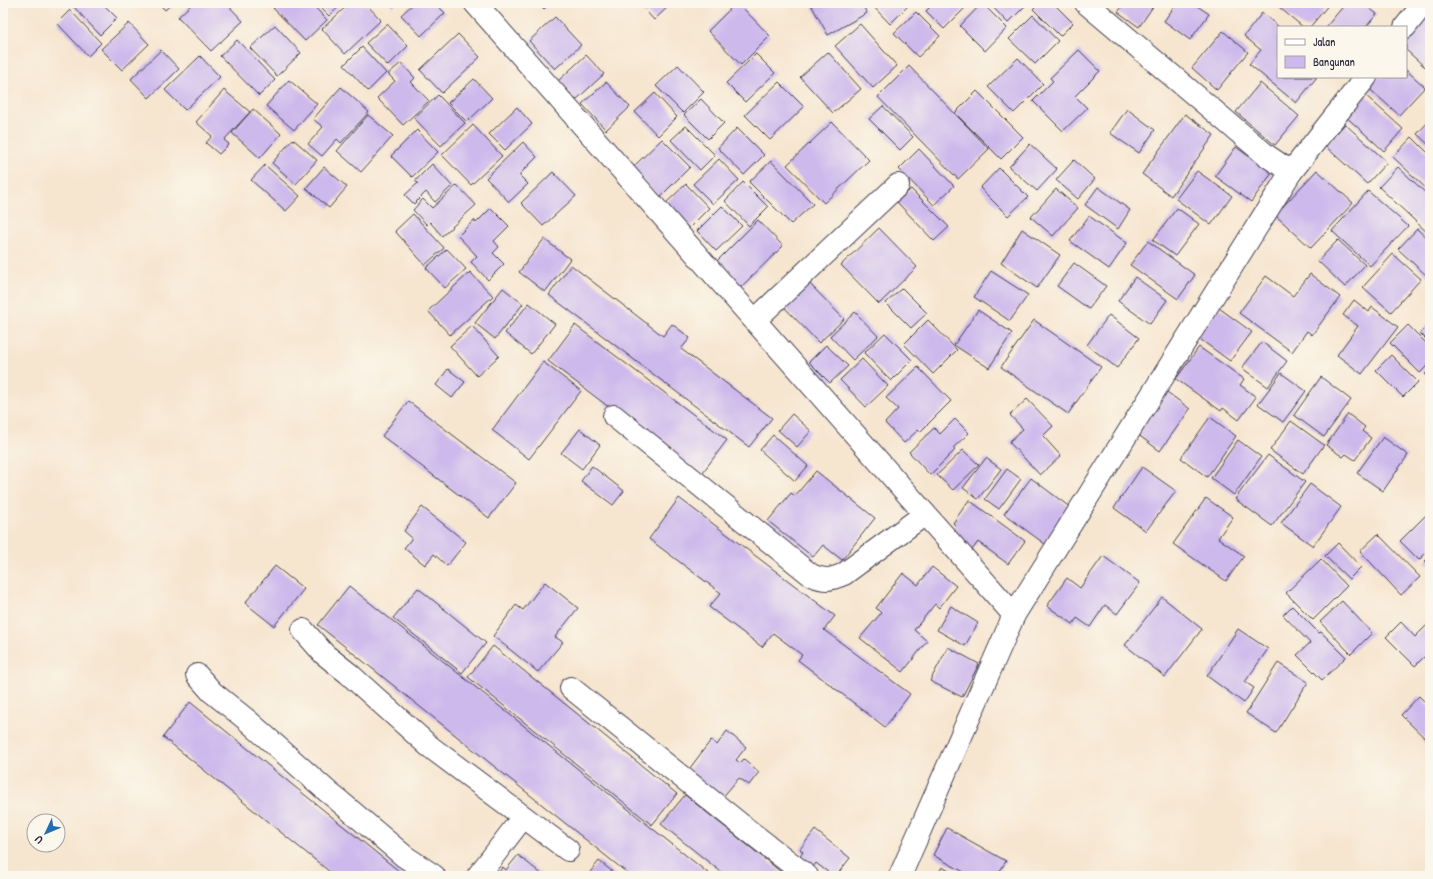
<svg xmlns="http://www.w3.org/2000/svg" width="1433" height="879" viewBox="0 0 1433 879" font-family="'Patrick Hand',sans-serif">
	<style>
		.building { fill: #ceb9ec }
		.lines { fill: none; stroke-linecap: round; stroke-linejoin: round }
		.minor-casing { stroke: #423f51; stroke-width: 24 }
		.minor { stroke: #fff; stroke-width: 22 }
	</style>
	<rect width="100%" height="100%" fill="#fbf7ec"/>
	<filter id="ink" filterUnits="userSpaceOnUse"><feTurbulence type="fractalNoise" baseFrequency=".025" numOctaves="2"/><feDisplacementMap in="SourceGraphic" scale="8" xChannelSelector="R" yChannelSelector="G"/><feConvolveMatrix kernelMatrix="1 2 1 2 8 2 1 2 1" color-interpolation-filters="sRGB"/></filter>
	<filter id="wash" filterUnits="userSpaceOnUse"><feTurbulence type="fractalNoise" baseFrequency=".012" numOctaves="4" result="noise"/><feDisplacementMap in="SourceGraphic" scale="16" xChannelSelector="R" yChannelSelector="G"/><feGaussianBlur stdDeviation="0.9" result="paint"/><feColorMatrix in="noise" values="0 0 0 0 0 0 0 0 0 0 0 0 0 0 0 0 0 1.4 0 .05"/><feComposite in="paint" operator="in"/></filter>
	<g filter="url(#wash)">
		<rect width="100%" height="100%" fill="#f6e5cf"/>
		<g id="blocks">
			<g class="building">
				<path d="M76,3H102L117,18L100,35L73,6Z"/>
				<path d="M158,3H173L165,10Z"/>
				<path d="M193,3H226L243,21L211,51L178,17Z"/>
				<path d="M279,3H311L327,20L305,41L273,8Z"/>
				<path d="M316,3H343L329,16Z"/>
				<path d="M350,3H365L381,20L345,54L322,29Z"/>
				<path d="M389,3H397L393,7Z"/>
				<path d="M414,3H435L445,13L421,36L401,15Z"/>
				<path d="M538,3H550L544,9Z"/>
				<path d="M639,3H672L654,20Z"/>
				<path d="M736,3H738L770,36L741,65L708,31Z"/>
				<path d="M810,3H861L867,13L828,35Z"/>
				<path d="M870,3H911L890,24Z"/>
				<path d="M934,3H968L969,4L944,29L926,11Z"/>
				<path d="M982,3L1007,28L985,51L960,26Z"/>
				<path d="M989,3H1028L1008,23Z"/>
				<path d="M1039,3H1053L1073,23L1060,36L1033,9Z"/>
				<path d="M1125,3H1151L1154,5L1139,27L1118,12Z"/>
				<path d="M1177,3H1193L1209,14L1190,40L1164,21Z"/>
				<path d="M1274,3H1330L1310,27H1303Z"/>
				<path d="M1346,3H1363L1377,14L1366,27H1326Z"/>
				<path d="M70,10L101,43L88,56L57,23Z"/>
				<path d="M1430,11V62L1425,67L1406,50V27Z"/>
				<path d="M916,12L940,36L918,57L894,33Z"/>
				<path d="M1262,13L1278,26V77H1317L1296,103L1249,64L1261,50L1244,36Z"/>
				<path d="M1033,15L1058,41L1035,64L1009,39Z"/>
				<path d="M555,17L581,45L555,69L529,41Z"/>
				<path d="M129,23L149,44L122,70L101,49Z"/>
				<path d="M387,24L408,46L388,66L366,43Z"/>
				<path d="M860,24L897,66L873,88L835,46Z"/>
				<path d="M275,25L301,53L277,76L250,48Z"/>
				<path d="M1223,31L1248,52L1217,90L1192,68Z"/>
				<path d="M458,34L480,57L442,93L420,70Z"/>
				<path d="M237,40L275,80L259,96L220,56Z"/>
				<path d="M362,47L386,73L368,91L344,65Z"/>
				<path d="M161,50L179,69L149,98L131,79Z"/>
				<path d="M1079,50L1100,71L1075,96L1087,108L1063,131L1033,101L1053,81L1050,78Z"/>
				<path d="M828,52L861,89L833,113L800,77Z"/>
				<path d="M756,54L775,73L745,102L726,83Z"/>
				<path d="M586,55L604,74L576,100L558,81Z"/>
				<path d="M200,56L220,77L185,110L165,90Z"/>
				<path d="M1018,58L1043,84L1014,113L988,87Z"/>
				<path d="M401,63L415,78L411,82L429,101L403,125L377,98L395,81L388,74Z"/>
				<path d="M678,65L704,92L683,113L656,86Z"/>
				<path d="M909,66L989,149L958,179L878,97Z"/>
				<path d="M1406,70L1425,87L1399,115L1364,84L1371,77H1406Z"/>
				<path d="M474,79L492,98L467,122L448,103Z"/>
				<path d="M289,80L317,104L294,130L266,106Z"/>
				<path d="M606,82L630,107L606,130L582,104Z"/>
				<path d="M779,82L804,107L770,140L745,115Z"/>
				<path d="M1260,83L1299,116L1275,145L1236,112Z"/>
				<path d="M341,87L369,112L341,143L337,139L322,156L308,144L323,127L313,119Z"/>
				<path d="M224,90L250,112L224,140L229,144L219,154L206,143L212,136L196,122Z"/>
				<path d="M977,91L1023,137L1001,159L955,113Z"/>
				<path d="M655,93L677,117L658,136L635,112Z"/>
				<path d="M1363,93L1403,129L1384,151L1343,114Z"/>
				<path d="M438,95L465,123L441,146L414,118Z"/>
				<path d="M701,99L724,123L708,139L684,115Z"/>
				<path d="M883,106L913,137L900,150L869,119Z"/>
				<path d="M517,107L532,124L505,150L489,134Z"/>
				<path d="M253,109L281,134L260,158L232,133Z"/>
				<path d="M1127,109L1155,130L1139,153L1110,133Z"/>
				<path d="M1185,114L1214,135L1171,196L1142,174Z"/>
				<path d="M368,115L393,136L361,172L337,151Z"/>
				<path d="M1430,120V146L1417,134Z"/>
				<path d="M832,122L869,160L824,203L787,165Z"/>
				<path d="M1345,124L1387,162L1367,184L1325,146Z"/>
				<path d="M473,125L502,156L471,185L442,155Z"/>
				<path d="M686,126L715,155L700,170L671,140Z"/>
				<path d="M737,128L764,155L744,175L718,148Z"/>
				<path d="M417,130L438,152L412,177L391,156Z"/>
				<path d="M1412,137L1430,155V192L1393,157Z"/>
				<path d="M293,139L317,160L296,184L272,163Z"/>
				<path d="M662,139L690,167L660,197L632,168Z"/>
				<path d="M523,142L537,157L519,175L528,184L509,202L486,178Z"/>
				<path d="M1030,144L1057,169L1037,191L1009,167Z"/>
				<path d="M1236,147L1272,173L1251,202L1215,176Z"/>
				<path d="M919,149L954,186L934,205L899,169Z"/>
				<path d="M719,159L739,180L713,204L693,184Z"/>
				<path d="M1074,160L1095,179L1078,199L1056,180Z"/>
				<path d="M771,161L813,204L791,224L749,182Z"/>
				<path d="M432,164L452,186L435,202L426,192L414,204L405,195L418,183L415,181Z"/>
				<path d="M265,165L300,196L286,211L251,180Z"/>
				<path d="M324,167L347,187L329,208L306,188Z"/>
				<path d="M1398,167L1430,197V235L1379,187Z"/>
				<path d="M999,168L1028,197L1008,216L980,188Z"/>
				<path d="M1317,170L1353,203L1311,248L1275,215Z"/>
				<path d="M1197,171L1232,196L1211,225L1176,199Z"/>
				<path d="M553,172L576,196L543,226L521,203Z"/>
				<path d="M743,182L768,207L749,226L725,201Z"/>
				<path d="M686,184L709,208L689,228L665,204Z"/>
				<path d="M457,185L476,205L442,236L430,222L427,225L413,210L423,199L432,208Z"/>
				<path d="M1098,187L1130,210L1118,229L1085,205Z"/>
				<path d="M911,189L949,227L934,241L897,202Z"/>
				<path d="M1056,189L1078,208L1053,236L1031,217Z"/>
				<path d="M1368,191L1408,226L1370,266L1332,231Z"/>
				<path d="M722,206L742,226L716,251L697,231Z"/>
				<path d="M491,208L509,226L494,241L499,247L493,253L504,264L488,280L471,262L477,256L458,236L474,220L476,223Z"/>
				<path d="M1177,208L1199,224L1175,256L1153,240Z"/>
				<path d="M413,214L444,248L425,265L395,231Z"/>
				<path d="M1089,216L1127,243L1109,269L1070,241Z"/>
				<path d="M758,220L783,246L740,288L715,263Z"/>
				<path d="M879,228L917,267L879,304L841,265Z"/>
				<path d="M1022,229L1060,255L1037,288L1001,263Z"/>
				<path d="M1417,229L1430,241V275L1428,277L1398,249Z"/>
				<path d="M544,239L570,259L545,292L519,272Z"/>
				<path d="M1338,240L1365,265L1345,287L1318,261Z"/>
				<path d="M1148,241L1195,275L1178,299L1130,265Z"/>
				<path d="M447,249L466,269L445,288L426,268Z"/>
				<path d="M1393,254L1421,279L1391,312L1363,287Z"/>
				<path d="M1074,263L1106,286L1089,309L1057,286Z"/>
				<path d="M571,265L663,336L672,324L690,338L681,349L772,418L749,447L549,295Z"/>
				<path d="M991,271L1028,295L1010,321L974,297Z"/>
				<path d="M470,272L493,296L450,335L428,311Z"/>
				<path d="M1310,274L1340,297L1312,335L1307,331L1292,352L1239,313L1266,276L1293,296Z"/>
				<path d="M1135,277L1167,300L1150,324L1118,301Z"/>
				<path d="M808,282L844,319L819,343L783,306Z"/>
				<path d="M503,288L523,304L495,339L475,323Z"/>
				<path d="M902,288L927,313L911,328L886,303Z"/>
				<path d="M1354,300L1369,312L1372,307L1398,327L1362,374L1337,355L1358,326L1343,315Z"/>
				<path d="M529,303L555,324L531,354L505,333Z"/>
				<path d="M1219,308L1252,332L1230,361L1197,337Z"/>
				<path d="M978,310L1012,333L989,368L954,345Z"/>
				<path d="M855,312L878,336L853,360L830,336Z"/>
				<path d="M1109,315L1139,338L1117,368L1087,345Z"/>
				<path d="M928,320L957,350L933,374L904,344Z"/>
				<path d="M1034,320L1101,367L1068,414L1001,367Z"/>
				<path d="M1430,323V343L1420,333Z"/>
				<path d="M575,325L727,440L700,476L548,361Z"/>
				<path d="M1408,325L1430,347V363L1420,373L1390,343Z"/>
				<path d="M472,326L499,356L477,376L450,346Z"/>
				<path d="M885,333L912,360L891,381L864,353Z"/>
				<path d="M1262,342L1287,361L1268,387L1242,368Z"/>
				<path d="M826,345L848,366L830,383L809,362Z"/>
				<path d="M1199,347L1244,379L1240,385L1256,397L1239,420L1223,408L1221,411L1176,379Z"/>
				<path d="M1391,355L1418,382L1403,397L1376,370Z"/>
				<path d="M862,359L888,386L866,407L840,380Z"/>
				<path d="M543,362L581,391L529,459L492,430Z"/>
				<path d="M918,367L951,401L920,432L918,430L904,443L885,423L898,409L886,398Z"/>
				<path d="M448,369L465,382L452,398L436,385Z"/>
				<path d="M1430,369V379L1425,374Z"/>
				<path d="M1281,373L1306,391L1283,422L1258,404Z"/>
				<path d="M1321,377L1351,400L1324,437L1294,415Z"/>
				<path d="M1163,389L1190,409L1160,451L1133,431Z"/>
				<path d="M1027,399L1053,426L1043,436L1061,456L1040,475L1009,442L1023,429L1010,415Z"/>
				<path d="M408,401L516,483L489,518L382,436Z"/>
				<path d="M792,414L811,431L797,447L778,430Z"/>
				<path d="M1348,414L1365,427L1362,431L1371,438L1355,460L1346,454L1343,457L1326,445Z"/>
				<path d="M1210,417L1236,436L1207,477L1181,458Z"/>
				<path d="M955,419L969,433L953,448L955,450L930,475L909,452L934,428L940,434Z"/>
				<path d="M1291,421L1324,445L1303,474L1270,450Z"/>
				<path d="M580,429L600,445L582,469L561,453Z"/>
				<path d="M773,435L808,466L795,481L760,450Z"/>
				<path d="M1383,437L1408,455L1383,491L1357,473Z"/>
				<path d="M1238,440L1261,457L1234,495L1211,478Z"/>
				<path d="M963,450L979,465L953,490L937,475Z"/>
				<path d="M1268,455L1305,482L1272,526L1235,499Z"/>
				<path d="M986,458L1001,469L978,499L963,488Z"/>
				<path d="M592,466L624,491L613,505L581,481Z"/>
				<path d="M1142,467L1176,491L1146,531L1114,508Z"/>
				<path d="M1007,469L1021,479L999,509L985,499Z"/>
				<path d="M816,471L875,518L842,560L823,545L813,557L768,521L791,493L795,496Z"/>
				<path d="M1031,478L1075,511L1049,547L1004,514Z"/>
				<path d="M1310,484L1341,507L1313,546L1281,523Z"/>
				<path d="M679,498L835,616L824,630L910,694L885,727L798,660L802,655L773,633L762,647L709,607L721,593L649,539Z"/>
				<path d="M1206,498L1233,517L1218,538L1244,556L1226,581L1173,544Z"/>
				<path d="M969,500L1025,541L1008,564L978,542L972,550L950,534L956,526L953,523Z"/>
				<path d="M422,507L466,542L447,566L434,554L425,565L404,548L412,538L404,531Z"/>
				<path d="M1427,514L1430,517V549L1419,560L1400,541Z"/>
				<path d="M1378,534L1420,577L1401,595L1360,551Z"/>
				<path d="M1338,543L1361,567L1349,579L1325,556Z"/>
				<path d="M1103,556L1140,583L1117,614L1105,605L1090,627L1077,618L1073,624L1047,606L1067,578L1080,588Z"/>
				<path d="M1430,557V566L1425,561Z"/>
				<path d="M1321,559L1347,586L1313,620L1286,593Z"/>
				<path d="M275,566L304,589L274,626L245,603Z"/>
				<path d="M932,567L956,586L939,608L935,604L914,630L927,641L903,672L860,638L881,613L876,608L903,573L918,585Z"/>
				<path d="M545,582L578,608L555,637L563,642L538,672L493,636L516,605L523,610Z"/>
				<path d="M349,586L708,873L706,876H631L318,625Z"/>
				<path d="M418,588L486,643L462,673L393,618Z"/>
				<path d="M1162,597L1202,629L1165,677L1125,645Z"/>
				<path d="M1342,601L1372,633L1351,654L1320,622Z"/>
				<path d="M951,606L978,623L965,646L937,630Z"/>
				<path d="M1292,606L1319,633L1321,632L1346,657L1322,680L1297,655L1310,643L1283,615Z"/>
				<path d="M1401,622L1415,637L1430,622V664L1424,657L1415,666L1386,637Z"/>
				<path d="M1238,629L1268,649L1245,682L1254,688L1244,703L1207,676Z"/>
				<path d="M493,646L677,794L652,825L468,677Z"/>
				<path d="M948,647L979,664L962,697L930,681Z"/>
				<path d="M1278,663L1308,682L1276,733L1246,713Z"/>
				<path d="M1419,696L1430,707V743L1401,715Z"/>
				<path d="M190,702L405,876H335L163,737Z"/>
				<path d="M727,731L746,747L736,760L740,763L744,759L759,772L749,785L739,778L721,799L687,772L711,740L717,745Z"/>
				<path d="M685,795L786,876H726L661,824Z"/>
				<path d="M947,828L1006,861L997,876H971L933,855Z"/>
				<path d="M815,830L850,858L836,876H833L816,863L809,873L796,862L803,852L800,849Z"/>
				<path d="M518,855L544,876H495L503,867L506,870Z"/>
				<path d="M599,861L618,876H587Z"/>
				<path d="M942,867L958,876H937Z"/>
			</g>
		</g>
	</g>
	<g filter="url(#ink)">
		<use href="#blocks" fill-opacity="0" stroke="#423f51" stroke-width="1"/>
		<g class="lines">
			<defs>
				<g id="minor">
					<path d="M475,3L1014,615L900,876"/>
					<path d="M1086,3L1266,155L1291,172"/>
					<path d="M1405,27L1424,3"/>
					<path d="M755,320L898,185"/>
					<path d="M614,416L811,575C826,581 830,580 844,574L925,514"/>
					<path d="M1014,615L1291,172L1366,77"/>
					<path d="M303,630L324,654L348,673L429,746L568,850"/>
					<path d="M197,675L212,692L247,720L328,792L338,800L404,856L434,876"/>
					<path d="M571,688L749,831L807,876"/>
					<path d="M478,876L523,817"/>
				</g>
			</defs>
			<use href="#minor" class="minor-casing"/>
			<use href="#minor" class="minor"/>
		</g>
	</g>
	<rect width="1433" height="879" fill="none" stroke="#fbf7ec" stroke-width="16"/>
	<rect x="1277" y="26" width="130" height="52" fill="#fbf7ec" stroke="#a4a2a5"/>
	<rect x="1285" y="39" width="20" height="6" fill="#ffffff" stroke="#a4a2a5"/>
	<text x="1313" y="46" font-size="12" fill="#22223b">Jalan</text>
	<rect x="1285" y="56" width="20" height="12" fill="#ceb9ec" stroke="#a4a2a5"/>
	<text x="1313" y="66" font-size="12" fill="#22223b">Bangunan</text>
	<g transform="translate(46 833) rotate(226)"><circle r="19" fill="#fbf7ec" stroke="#a4a2a5"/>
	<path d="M0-3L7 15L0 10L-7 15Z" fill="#1f6fb2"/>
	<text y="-6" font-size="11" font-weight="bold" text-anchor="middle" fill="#22223b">U</text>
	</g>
</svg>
